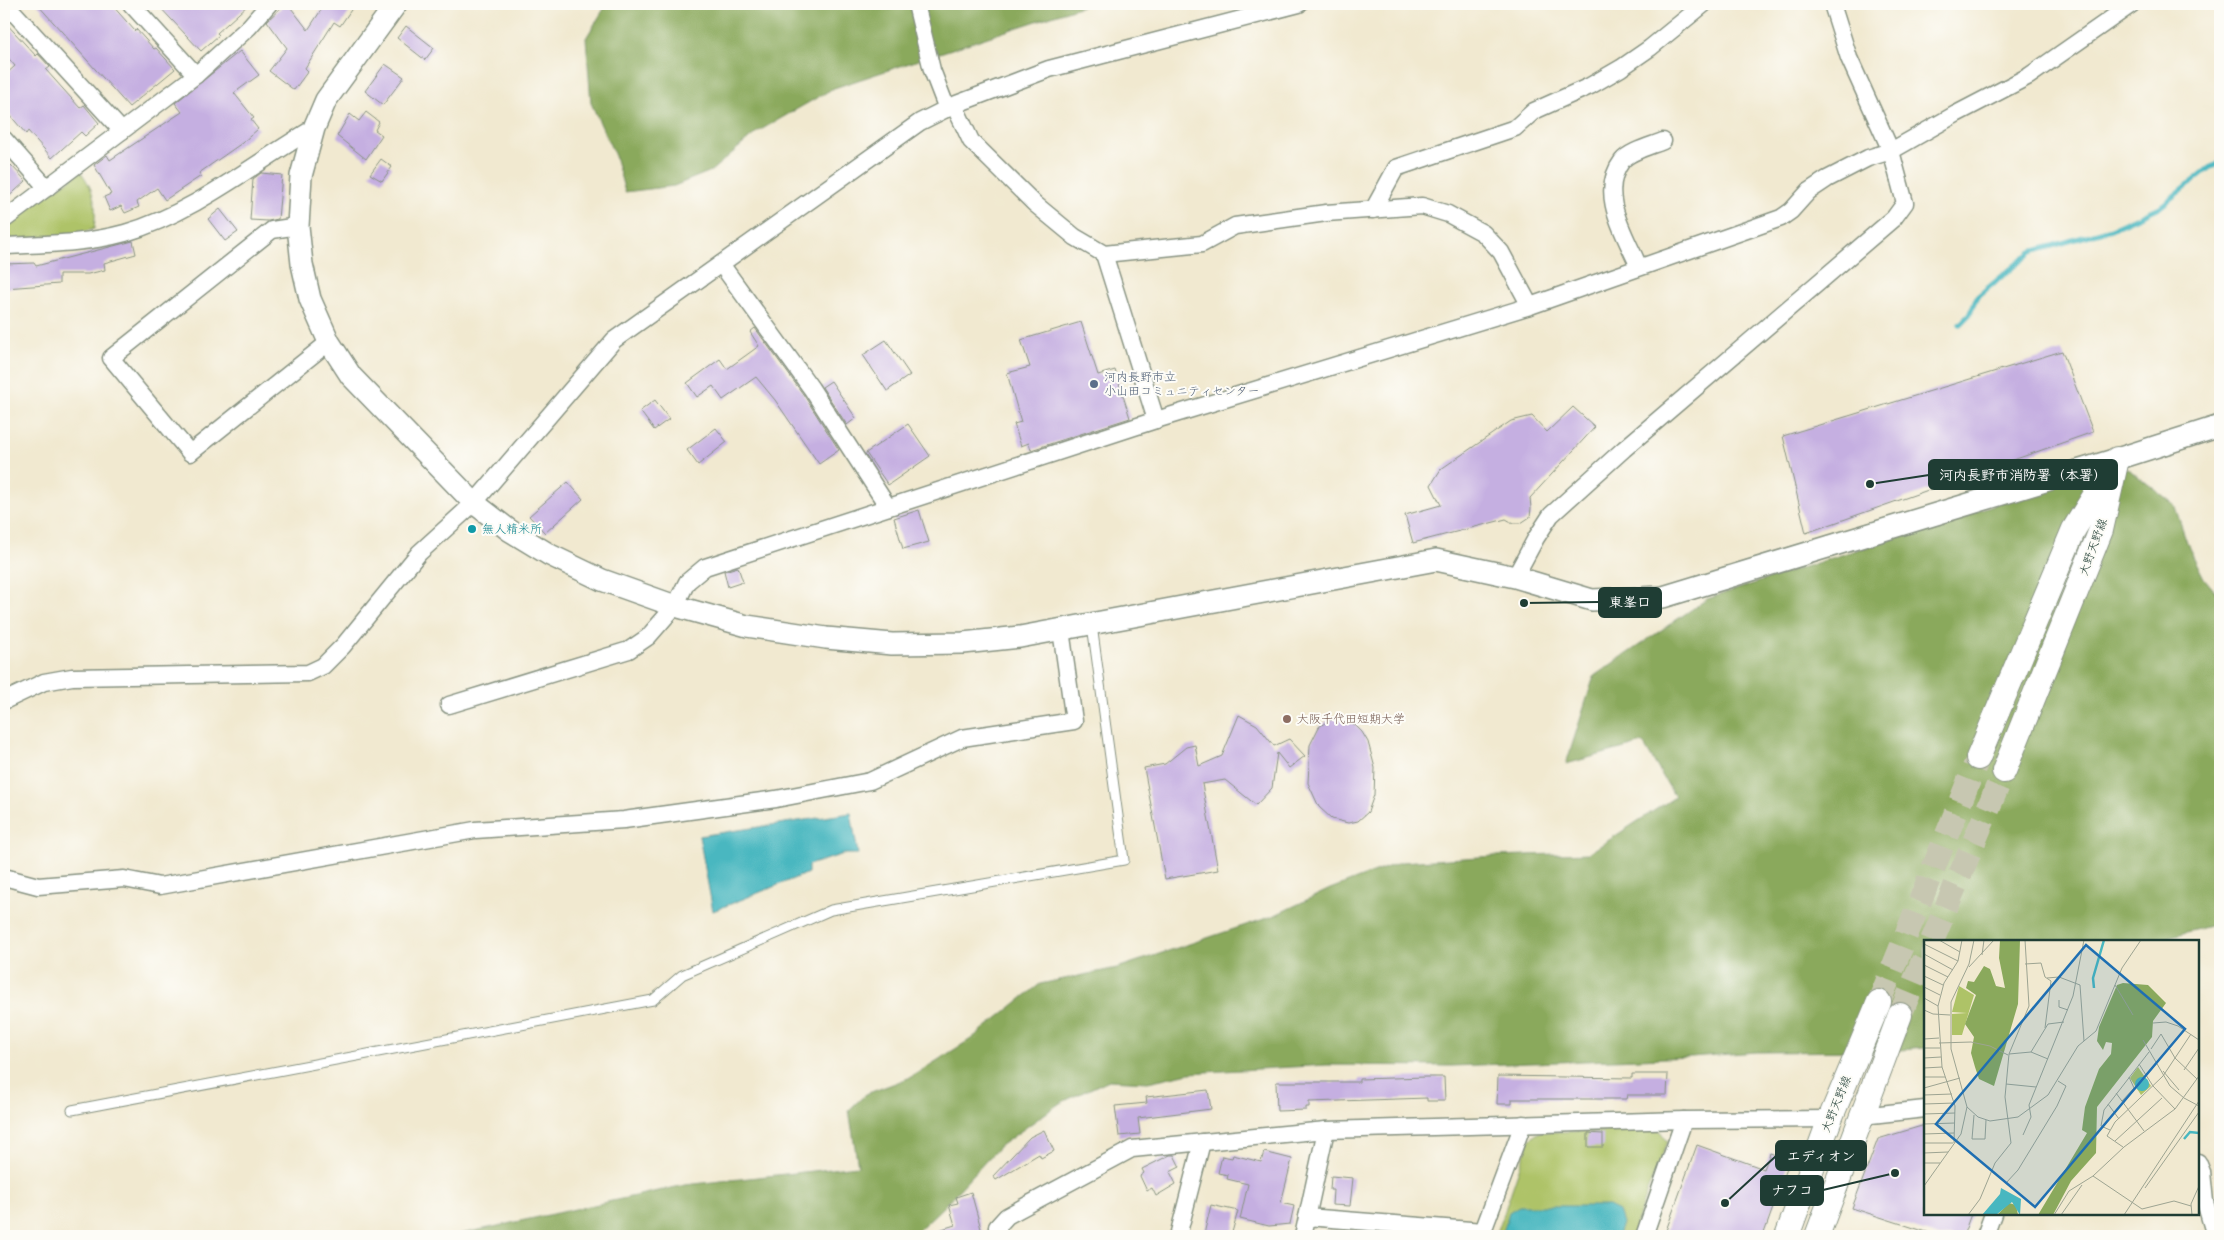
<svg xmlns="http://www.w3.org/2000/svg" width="2224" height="1240" viewBox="0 0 2224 1240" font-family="'Balsamiq Sans','Klee One',sans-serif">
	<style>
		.green { fill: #aec367; stroke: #66804e }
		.forest { fill: #8aa95c; stroke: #547348 }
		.water { fill: #48b7c0; stroke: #347a7a }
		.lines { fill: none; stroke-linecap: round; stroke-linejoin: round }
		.stream { stroke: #48b7c0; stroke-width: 5 }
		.building { fill: #c5afe1 }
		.secondary-tunnel { stroke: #c7c7b1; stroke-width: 24; stroke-dasharray: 24 12; stroke-linecap: butt }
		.service-casing { stroke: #889382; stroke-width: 11 }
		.minor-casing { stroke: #889382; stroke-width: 19 }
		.tertiary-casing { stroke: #889382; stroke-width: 24 }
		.secondary-casing { stroke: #889382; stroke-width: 26 }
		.service { stroke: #fff; stroke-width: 9 }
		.minor { stroke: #fff; stroke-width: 16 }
		.tertiary { stroke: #fff; stroke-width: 21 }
		.secondary { stroke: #fff; stroke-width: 24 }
		.service-dot { fill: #5c6f8a; stroke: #fdfcf7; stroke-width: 2 }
		.culture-dot { fill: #0f9aa8; stroke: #fdfcf7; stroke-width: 2 }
		.education-dot { fill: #8d6e63; stroke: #fdfcf7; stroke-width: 2 }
		.labels { text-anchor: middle; stroke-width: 4; stroke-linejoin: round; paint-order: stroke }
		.service-label { font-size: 12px; fill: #4e5e75; stroke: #fdfcf7; text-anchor: start }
		.culture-label { font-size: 12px; fill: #0d838f; stroke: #fdfcf7; text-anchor: start }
		.street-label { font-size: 12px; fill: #1f3d34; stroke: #fdfcf7 }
		.education-label { font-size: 12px; fill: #785e54; stroke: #fdfcf7; text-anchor: start }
		.inset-river { fill: none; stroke: #48b7c0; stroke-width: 2.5 }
		.inset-road { fill: none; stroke: #9da492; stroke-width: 1 }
		.view { fill: #1f6fb2; fill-opacity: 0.15; stroke: #1f6fb2; stroke-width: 2.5 }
		.inset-edge { fill: none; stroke: #1f3d34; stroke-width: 2.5 }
		.leader { fill: none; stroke: #1f3d34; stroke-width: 2 }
		.callout-dot { fill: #1f3d34; stroke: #fdfcf7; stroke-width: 2 }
		.callout { fill: #1f3d34; stroke: #1f3d34; stroke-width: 2 }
		.callout-label { font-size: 14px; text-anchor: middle; font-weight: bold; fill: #fff }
	</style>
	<rect width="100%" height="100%" fill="#fdfcf7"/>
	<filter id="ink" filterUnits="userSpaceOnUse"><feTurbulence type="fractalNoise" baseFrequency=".02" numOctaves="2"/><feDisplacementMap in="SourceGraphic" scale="10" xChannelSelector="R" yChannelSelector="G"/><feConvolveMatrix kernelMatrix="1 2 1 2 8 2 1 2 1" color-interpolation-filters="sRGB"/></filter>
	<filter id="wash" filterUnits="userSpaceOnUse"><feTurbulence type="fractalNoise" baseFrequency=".0096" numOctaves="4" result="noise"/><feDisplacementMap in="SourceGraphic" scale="20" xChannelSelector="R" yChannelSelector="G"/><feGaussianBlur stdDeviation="1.12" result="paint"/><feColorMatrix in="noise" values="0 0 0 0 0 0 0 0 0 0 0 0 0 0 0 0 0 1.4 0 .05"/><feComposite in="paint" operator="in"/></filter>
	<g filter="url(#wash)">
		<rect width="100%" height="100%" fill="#f1e9d0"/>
		<g class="green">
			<path d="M81,172C95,192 97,205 94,229L67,237L4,239V225Z"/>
			<path d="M1659,1130L1668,1142L1647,1191L1632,1236H1496L1529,1140L1539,1132Z"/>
		</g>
		<g class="forest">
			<path d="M607,4H1088L834,88L757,132L711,171L674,186L625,192L615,156L591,103L586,38Z"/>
			<path d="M2127,468L2174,504L2189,548L2204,578L2220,597V929L2213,925L2153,941H1925V1048L1888,1051L1756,1052L1691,1057L1452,1066L1327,1065L1189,1073L1148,1082L1109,1080L1060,1103L1000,1146L942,1208L912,1236H452L685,1185L858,1166L849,1110L866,1094L911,1077L971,1039L1040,984L1117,968L1273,916L1330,889L1401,862L1495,856L1589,853L1675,797L1643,743L1566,764L1594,676L1707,599L2054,485Z"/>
		</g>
		<g class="water">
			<path d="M851,813L858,854H844L808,865V873L713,911L699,836Z"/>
			<path d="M1519,1206H1608L1618,1211L1622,1223L1618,1236H1502L1509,1212Z"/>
		</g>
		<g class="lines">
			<path class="stream" d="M1960,324L1969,315L1977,297L2031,252L2111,229L2160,207L2209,168L2220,163"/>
		</g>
		<g id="blocks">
			<g class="building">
				<path d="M37,4H111L135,31L136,29L154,49L156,48L175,69L129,107Z"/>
				<path d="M157,4H249L217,33L219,35L201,51Z"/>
				<path d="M285,4H288L308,30L325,4H355L340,26L334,22L305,68L308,71L294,90L269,71L287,48L267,21Z"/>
				<path d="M4,21L36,56L38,54L50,67L46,70L80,108L84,105L99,123L85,136L81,132L52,158L28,131L26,134L4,108V76L15,66L4,53Z"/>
				<path d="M406,26L434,48L425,60L397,38Z"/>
				<path d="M240,51L259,75L234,93L254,118L251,120L258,129L242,143L199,173L201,176L165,200L157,188L137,202L139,207L125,213L121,206L110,211L104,197L111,194L94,165L107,155L110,160L182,112L175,103Z"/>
				<path d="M385,64L404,77L383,105L365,91Z"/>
				<path d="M366,112L379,122L375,130L382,135L366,159L337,136L350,114L359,121Z"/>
				<path d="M381,159L392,167L382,181L370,174Z"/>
				<path d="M11,165L26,181L4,201V172Z"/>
				<path d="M261,173L282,175L278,219L268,221L250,220L253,179Z"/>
				<path d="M220,209L238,232L225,241L208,219Z"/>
				<path d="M133,241L136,254L104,263L105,270L88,274H59V284L5,288L4,264L34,263L36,266Z"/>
				<path d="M1081,322L1098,375L1115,370L1130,418L1031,450L1029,443L1021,446L1014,424L1021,422L1007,373L1030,367L1021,340Z"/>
				<path d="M755,328L803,394L839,450L819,464L775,400L756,377L723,400L713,386L697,397L687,383L720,359L727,369L759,346L750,332Z"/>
				<path d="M886,340L910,375L887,391L863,355Z"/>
				<path d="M2062,351L2093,432L1806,533L1783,436Z"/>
				<path d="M831,381L856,418L847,425L822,387Z"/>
				<path d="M655,400L669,419L654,430L640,411Z"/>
				<path d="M1573,407L1595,427L1530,498L1531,508L1530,517L1521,523H1513L1506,519L1413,543L1405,515L1441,505L1431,485L1441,469L1511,421L1532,416L1547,432Z"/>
				<path d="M908,424L930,456L888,485L866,453Z"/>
				<path d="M716,428L727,442L698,465L687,450Z"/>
				<path d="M568,482L583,499L545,533L529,516Z"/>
				<path d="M919,510L929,542L903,549L894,518Z"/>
				<path d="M738,567L743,582L728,587L724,571Z"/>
				<path d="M1239,715L1257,725L1274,746L1289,739L1305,756L1289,768L1277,753L1272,788L1256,805L1225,780L1202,784L1218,870L1165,879L1144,768L1165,764L1186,747L1195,745L1199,766L1222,756Z"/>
				<path d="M1343,718L1355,725L1362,732L1368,742L1375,768L1374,795L1368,812L1358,821L1348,823L1332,819L1319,807L1308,783L1310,745L1319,727L1329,720Z"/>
				<path d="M1632,1074H1668L1667,1095H1627L1626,1099H1512V1104H1497L1498,1076L1632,1078Z"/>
				<path d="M1426,1077H1444L1445,1101H1427V1098L1309,1102V1107H1306V1110L1277,1111L1276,1082H1359V1079Z"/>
				<path d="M1208,1090L1211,1109L1138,1118L1140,1134L1119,1136L1115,1106L1147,1103L1146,1097Z"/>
				<path d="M1925,1125V1214H1971L1963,1236H1939L1852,1208L1878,1139Z"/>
				<path d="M1044,1130L1054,1151L1041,1158L1039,1154L996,1180L993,1176L1030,1137Z"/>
				<path d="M1588,1133L1603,1134V1147H1588Z"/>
				<path d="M1697,1145L1764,1169L1770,1153L1790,1160L1763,1236H1664Z"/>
				<path d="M1264,1152L1292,1159L1281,1203L1294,1206L1290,1224L1269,1226L1240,1219L1248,1184L1227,1179L1228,1175L1218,1173L1222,1156L1232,1158L1233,1155L1261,1162Z"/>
				<path d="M1170,1155H1174L1180,1167L1170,1172L1176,1184L1156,1196L1152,1188L1147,1191L1140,1176L1144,1173L1142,1169Z"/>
				<path d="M1331,1176L1353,1178L1350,1206L1332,1205L1333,1190H1330Z"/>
				<path d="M971,1192L983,1236H929V1233L955,1225L949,1205L958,1203L956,1197Z"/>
				<path d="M1211,1205L1238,1211L1231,1236L1204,1234Z"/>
			</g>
		</g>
	</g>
	<g filter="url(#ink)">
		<use href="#blocks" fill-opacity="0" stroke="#889382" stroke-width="1"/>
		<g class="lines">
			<g class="secondary-tunnel">
				<path d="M1932,941L2004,771"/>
				<path d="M1879,1002L1978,758"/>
				<path d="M1900,1015L1925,956"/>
			</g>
			<defs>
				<path id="service" d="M72,1110L653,1000L682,975L831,910L1124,860L1092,625"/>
				<g id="minor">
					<path d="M6,4L122,131"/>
					<path d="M131,4L196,75"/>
					<path d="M916,4L932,70L947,109"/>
					<path d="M954,105L971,141L1035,204L1075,237L1104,254L1202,244L1235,226L1326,213L1422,206L1448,214L1483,233L1501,252L1530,306"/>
					<path d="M4,139L47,188"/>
					<path d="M1373,210L1396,168L1515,128L1534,111L1590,86L1621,68L1650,48L1704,4"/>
					<path d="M4,220L196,75L249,27L269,4"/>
					<path d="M298,226L272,230L111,358L190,453L329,342"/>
					<path d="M4,246C45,244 85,244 125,233C194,213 253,164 314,128"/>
					<path d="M1104,254L1156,420"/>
					<path d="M721,264L811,388L888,507"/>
					<path d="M1639,267C1626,236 1597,194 1622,161C1630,151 1651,146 1663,141"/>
					<path d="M1515,577L1536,538L1551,515L1624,449L1894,218L1905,203L1891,151L1849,58L1832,4"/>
					<path d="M4,701L44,682L72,677L308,673L323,666L343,646L419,553L474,503L614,340L920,122L954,105L1049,69L1299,4"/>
					<path d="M449,705L629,650L648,637L675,606L687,582L705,567L1156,420L1530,306L1781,218L1791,211L1809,191L1827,179L1868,158L1891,151L1956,114L2029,76L2132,4"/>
					<path d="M4,877L38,886L124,879L160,886L475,830L624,820L776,799L870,781L962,738L1074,721L1061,630"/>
					<path d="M1862,1116L1925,1109"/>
					<path d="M2198,1162L2202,1172L2205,1202L2215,1236"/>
					<path d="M1307,1217L1483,1231L1523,1124"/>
					<path d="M1000,1236L997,1227L1007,1216L1132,1149L1326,1130L1684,1120L1830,1119"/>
					<path d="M1178,1236L1202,1142"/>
					<path d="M1303,1236L1326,1130"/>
					<path d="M1644,1236L1684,1120"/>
					<path d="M1985,1236L1993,1214"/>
				</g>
				<path id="tertiary" d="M396,4L326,100L314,128L301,176L298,226L302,264L310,299L329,342L351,376L474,503L509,530L550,555L602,580L675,606L747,626L826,638L892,644L963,643L1020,637L1436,560L1515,577L1592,600L1663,597L2117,459L2220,426"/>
				<g id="secondary">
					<path d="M1978,758L2074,529L2107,476"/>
					<path d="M2004,771L2101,530L2117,459"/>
					<path d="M1787,1236L1830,1119L1879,1002"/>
					<path d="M1817,1236L1900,1015"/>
				</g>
			</defs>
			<use href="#service" class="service-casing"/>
			<use href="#minor" class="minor-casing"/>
			<use href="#tertiary" class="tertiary-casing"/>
			<use href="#secondary" class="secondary-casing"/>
			<use href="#service" class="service"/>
			<use href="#minor" class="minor"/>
			<use href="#tertiary" class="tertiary"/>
			<use href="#secondary" class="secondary"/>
		</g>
	</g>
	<circle class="service-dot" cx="1094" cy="384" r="5"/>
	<circle class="culture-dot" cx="472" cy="529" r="5"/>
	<circle class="education-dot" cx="1287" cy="719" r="5"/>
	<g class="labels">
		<g class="service-label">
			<text x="1104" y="381">河内長野市立<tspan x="1104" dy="14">小山田コミュニティセンター</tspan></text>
		</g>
		<g class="culture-label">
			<text x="482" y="533">無人精米所</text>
		</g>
		<g class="street-label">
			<text transform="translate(2093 547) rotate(-70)" y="4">大野天野線</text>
			<text transform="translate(1836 1104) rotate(-68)" y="4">大野天野線</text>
		</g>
		<g class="education-label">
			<text x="1297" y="723">大阪千代田短期大学</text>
		</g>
	</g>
	<g transform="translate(1924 940)">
		<rect width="275" height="275" fill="#f1e9d0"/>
		<path d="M35,46L50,55L38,95H28V74L43,73L28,72ZM214,127L227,146L217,155L206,138Z" fill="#aec367"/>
		<path d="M76,0H96L94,64L70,146L55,139L51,127L47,113L50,97L41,84L52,55L42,48L44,41L50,42L60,26L66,29L72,46L81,48L75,18ZM199,43L224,45L242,63L229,81L228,97L173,167L172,213L147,241L129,275H114L163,193L158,190L161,167L175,129L187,114L188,103L182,102L179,110L173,101L175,87L193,45ZM85,263L92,265L94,275H73Z" fill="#8aa95c"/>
		<path d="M211 144a7 7 0 1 1 14 0a7 7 0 1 1-14 0ZM77,248L97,259L96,275L88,262L72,275H58L76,254Z" fill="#48b7c0"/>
		<path class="inset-river" d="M170,48L169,38L180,0M260,199L266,192L275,193"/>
		<path class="inset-road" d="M15,0L36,12M50,0L45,24L27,62V109L43,167L54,177L66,181L94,177L124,155L154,106L172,91L198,28L217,0M0,4L34,21M0,14L29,30M58,15L60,0M101,24L117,23L121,37L127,41L121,88M0,25L24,37M45,27L70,0M0,36L19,45M123,38L135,37L156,45L160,101M191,45L209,75M0,47L16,55M0,58L14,66M135,60V67L144,70M0,70L9,74L26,75M229,83L242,82L254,86L275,100M0,99L15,98M219,100L246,146L260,158M15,103L47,102L66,106L84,115M0,108H16M227,109L237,94L251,118L273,139M107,112L124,84L140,82M85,114L107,112L124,119M0,118L17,117M215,124L229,146L251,169M0,128L18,127M260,130L275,108M239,131L255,150M0,137H21M82,144L112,147M0,148L36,138M192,153L220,191M0,155L28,154M260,158L275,166M198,161L210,148L205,137M0,164L31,163M184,164L195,179M0,174L31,173M50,175L48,199H61L62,180M0,184L31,183M186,190L177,186L180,170L225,112M0,194L30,193M99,195L107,177L105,165L149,56L160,0M191,201L238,158M0,203H29M30,203L31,166L18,127L14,66L20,43L34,21L38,0M199,207L183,196L191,182L239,136L267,94M0,213L24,212M0,223H16M169,236L218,269L250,261L267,266M82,243L94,230L133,166L142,146L134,141M0,246L37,194L43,167M221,248L275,172M44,275L56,259L71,223L87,203L81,157L85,114L105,66L101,0M130,275L145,251L169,236L200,207L251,169L275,136M137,275L158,245M200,275L275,161M268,275L267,264L275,246"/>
		<path class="view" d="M162,5L261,89L111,267L12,184Z"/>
		<rect width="275" height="275" class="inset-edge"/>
	</g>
	<path class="leader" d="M1870 484L1929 475M1524 603L1599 602M1725 1203L1776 1156M1895 1173L1823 1190"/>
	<g class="callout-dot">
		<circle cx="1870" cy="484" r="5"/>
		<circle cx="1524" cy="603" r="5"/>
		<circle cx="1725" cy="1203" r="5"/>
		<circle cx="1895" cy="1173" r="5"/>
	</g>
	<g class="callout">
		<rect x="1929" y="460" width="188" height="29" rx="5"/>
		<rect x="1599" y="588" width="62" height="29" rx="5"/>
		<rect x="1776" y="1141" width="90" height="29" rx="5"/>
		<rect x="1761" y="1176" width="62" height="29" rx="5"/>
	</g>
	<g class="callout-label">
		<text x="2023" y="480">河内長野市消防署（本署）</text>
		<text x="1630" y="607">東峯口</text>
		<text x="1821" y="1161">エディオン</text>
		<text x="1792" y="1195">ナフコ</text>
	</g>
	<rect width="2224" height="1240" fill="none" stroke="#fdfcf7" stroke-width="20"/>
</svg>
